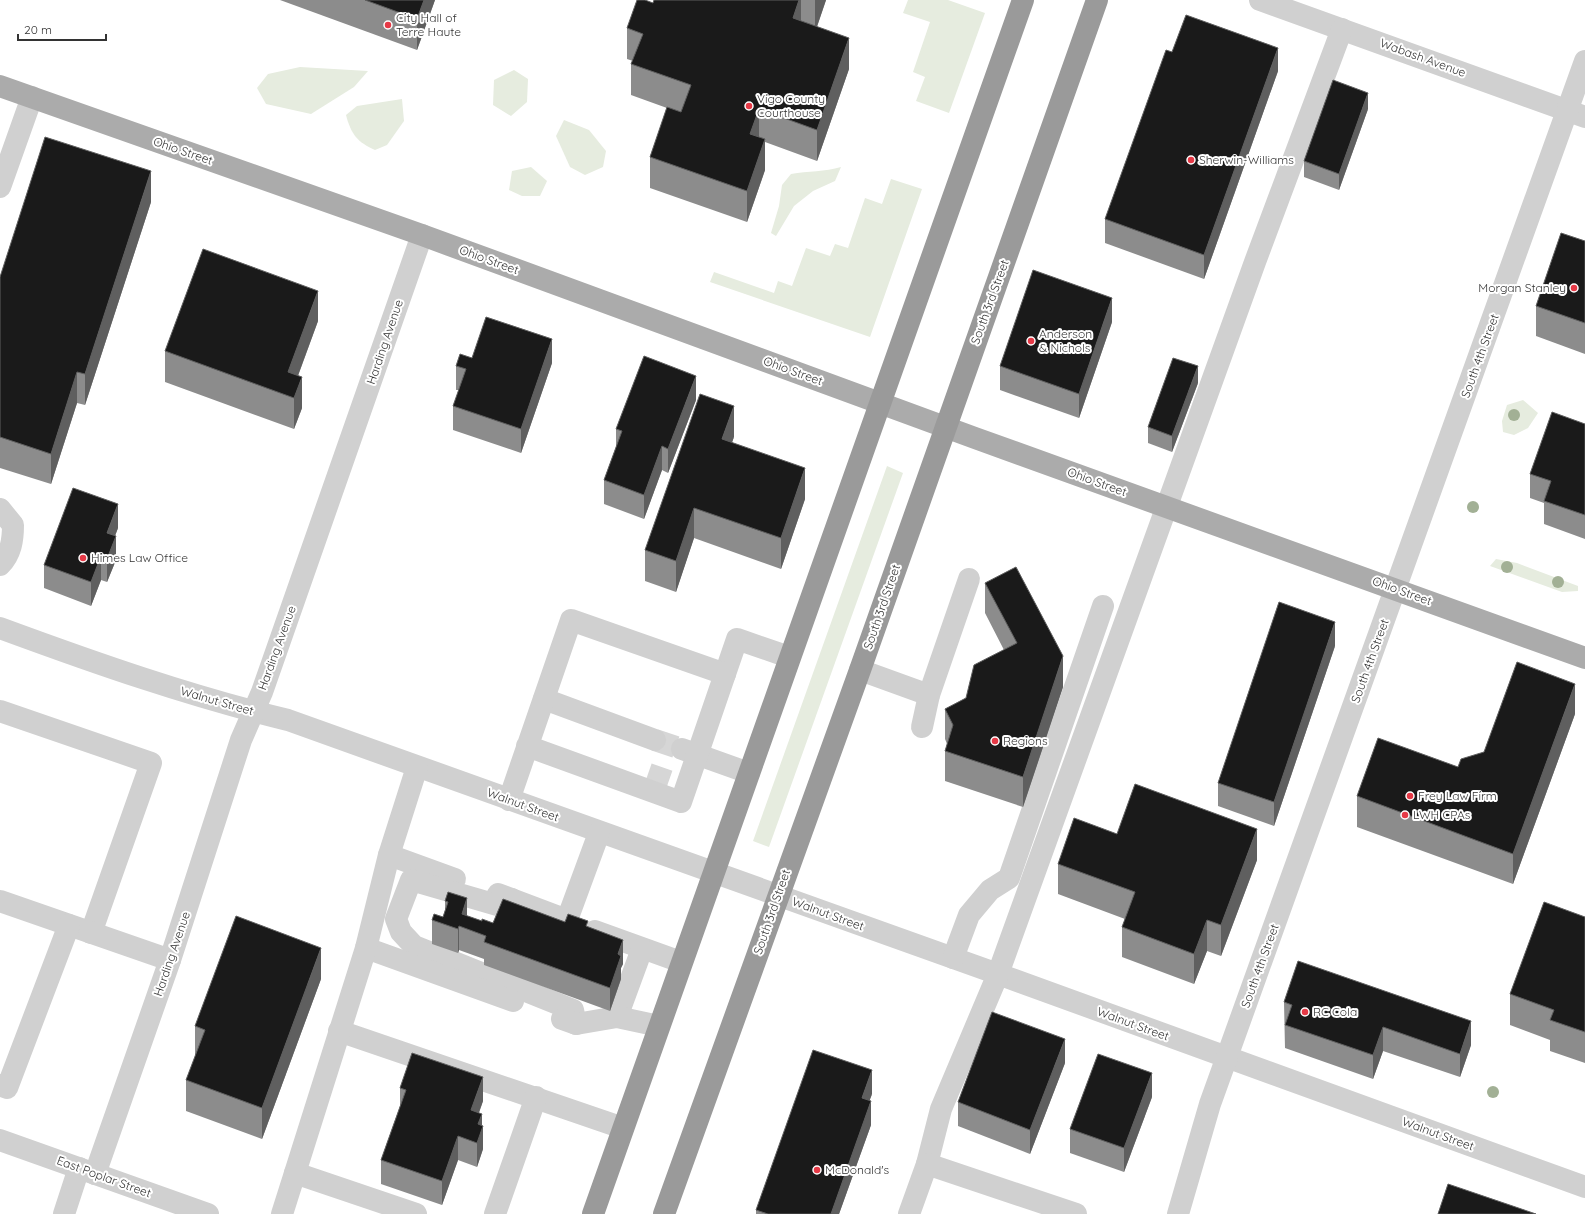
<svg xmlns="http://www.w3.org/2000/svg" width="1585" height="1214" viewBox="0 0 1585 1214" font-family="Quicksand,sans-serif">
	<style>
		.green { fill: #e6ecdf }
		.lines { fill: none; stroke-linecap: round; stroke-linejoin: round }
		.minor-tunnel { stroke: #d6d6d6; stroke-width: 22; stroke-dasharray: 22 11; stroke-linecap: butt }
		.minor { stroke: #d0d0d0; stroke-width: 22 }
		.major { stroke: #ababab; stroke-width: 22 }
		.highway { stroke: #9a9a9a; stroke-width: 22 }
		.tree { fill: #a2b095 }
		.wall { fill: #8c8c8c }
		.shaded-wall { fill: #5f5f5f }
		.building { fill: #1a1a1a; stroke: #5f5f5f }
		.poi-dot { fill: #e63946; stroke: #fff; stroke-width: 1.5 }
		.labels { text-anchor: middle; stroke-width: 4; stroke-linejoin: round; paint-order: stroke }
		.poi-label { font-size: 12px; fill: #333; stroke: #fff; text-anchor: start }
		.street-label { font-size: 12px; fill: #333; stroke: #fff }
	</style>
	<rect width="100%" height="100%" fill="#fff"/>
	<g class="green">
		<path d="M908,0H948L985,13L949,113L916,101L925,77L913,72L930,22L903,13Z"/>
		<path d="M300,67L368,71L354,87L311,114L266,104L257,88L268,74Z"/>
		<path d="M514,70L528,79L527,102L511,116L493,105L494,80Z"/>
		<path d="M402,99L404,121L387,145L375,150C357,142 351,134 346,115L357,106Z"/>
		<path d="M564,120L589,130L606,151L603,167L585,175L570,167L556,136Z"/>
		<path d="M531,167L547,181L540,196H522L509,190L512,171Z"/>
		<path d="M841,167L835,181L813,191L794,206L776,236L771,233L779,206L782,185L791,174C808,171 825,172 841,167Z"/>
		<path d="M891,179L922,189L870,337L710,282L714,272L774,293L778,281L792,286L806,248L830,256L835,244L848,248L865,198L882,204Z"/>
		<path d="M1523,400L1538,413L1528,428L1514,435L1503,432L1502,421L1507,405Z"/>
		<path d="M887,466L903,473L769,847L753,841Z"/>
		<path d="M1496,559L1517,563L1578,586V591L1562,592L1490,566Z"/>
	</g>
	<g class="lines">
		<g class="minor-tunnel">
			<path d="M655,740L682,749"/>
			<path d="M648,774L671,782"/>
		</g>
		<g class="minor">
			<path d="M1260,0L1585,117"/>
			<path d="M0,187L32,97"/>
			<path d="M0,509L13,525C13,540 11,554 0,565"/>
			<path d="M0,628C95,663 189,696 288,720L998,974L1585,1187"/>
			<path d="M860,670L929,695"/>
			<path d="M725,674L737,639L789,657"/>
			<path d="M544,699L655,740"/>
			<path d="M0,711L151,763L91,933"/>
			<path d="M922,727L929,695L969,579"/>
			<path d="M682,749L749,773"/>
			<path d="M509,800L571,620L725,674L681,802L527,746"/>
			<path d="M389,855L455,879"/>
			<path d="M498,894L567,920L599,833"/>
			<path d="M512,899L497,905L411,880L396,919L401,932L414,946L573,1010L576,1024"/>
			<path d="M0,901L170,960"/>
			<path d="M595,931L681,962"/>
			<path d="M366,948L513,1001"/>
			<path d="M953,958L969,915L990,890L1009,878L1103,606"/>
			<path d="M617,1017L642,949"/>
			<path d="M562,1019L576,1024L617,1017L659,1026"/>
			<path d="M339,1031L623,1128"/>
			<path d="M0,1085L7,1088L69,925"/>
			<path d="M0,1140L208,1214"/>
			<path d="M927,1164L941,1109L998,974L1255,262L1342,29"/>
			<path d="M95,1174L170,960L241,740L262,692L422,235"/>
			<path d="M64,1214L79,1168"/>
			<path d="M282,1214L295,1173"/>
			<path d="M416,1214L295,1173L366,948L389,855L417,767"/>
			<path d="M495,1214L536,1097"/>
			<path d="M909,1214L927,1164L1076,1214"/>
			<path d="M1178,1214L1210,1104L1585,61"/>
		</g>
		<path class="major" d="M0,86L422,235L975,438L1585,658"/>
		<g class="highway">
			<path d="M593,1214C735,809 881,405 1023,0"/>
			<path d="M664,1214L860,670L1097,0"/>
		</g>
	</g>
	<g class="tree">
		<circle cx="1514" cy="415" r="6"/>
		<circle cx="1473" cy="507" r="6"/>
		<circle cx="1507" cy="567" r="6"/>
		<circle cx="1558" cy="582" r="6"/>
		<circle cx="1493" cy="1092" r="6"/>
	</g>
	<g class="wall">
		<path d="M280,0H435L417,50Z"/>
		<path d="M654,0H826L817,27L849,69L817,161L765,142V170L747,222L650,188V157L667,108L631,95V64L633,61L627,59V28L653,3Z"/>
		<path d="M1172,52L1278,71L1204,279L1105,243V219Z"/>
		<path d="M1368,109L1339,190L1304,177V161Z"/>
		<path d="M151,202L85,405L77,403L51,484L0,468V277Z"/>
		<path d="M1585,241V354L1536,336V306Z"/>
		<path d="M318,321L298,376L302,408L294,429L165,382V351Z"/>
		<path d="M1112,322L1079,418L1000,390V366Z"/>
		<path d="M472,358L552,363L521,453L453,430V406L459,390H456V366Z"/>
		<path d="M1198,383L1172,452L1148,443V427Z"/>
		<path d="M696,400L668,473L662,470L644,519L604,504V480L616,447V429Z"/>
		<path d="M1585,424V539L1544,524V503L1530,498V474Z"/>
		<path d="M734,437L732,442L805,499L781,569L694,538L676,592L645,581V550Z"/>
		<path d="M118,528L115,536L116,560L107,582L101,580L91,606L44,588V565Z"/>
		<path d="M985,583L1063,687L1023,807L945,781V751L947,744L945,739V709L966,698L1004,650L985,613Z"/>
		<path d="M1335,646L1274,826L1218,806V783Z"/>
		<path d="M1575,714L1513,884L1357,827V796L1458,767L1484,752Z"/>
		<path d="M1117,834L1257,860L1221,956L1207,951L1194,984L1122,957V927L1125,919L1058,894V864Z"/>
		<path d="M448,892L467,916L482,921L493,923L565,922L588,927L623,964L621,968V979L610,1011L484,965V959L459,950L458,953L432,944V920L443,917L445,911V901Z"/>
		<path d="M1585,917V1063L1550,1051V1040L1510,1025V994Z"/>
		<path d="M321,979L262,1139L186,1111V1080L195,1057V1026Z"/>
		<path d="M1284,1002L1471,1045L1460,1077L1383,1051L1373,1079L1285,1048Z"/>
		<path d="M1065,1063L1030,1154L958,1126V1102Z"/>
		<path d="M400,1088L483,1101L479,1113L482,1125L483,1149L477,1167L458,1160L442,1205L381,1184V1160L400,1106Z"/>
		<path d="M872,1094L869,1101L871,1125L839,1214H756V1210Z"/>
		<path d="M1152,1097L1124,1172L1070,1153V1129Z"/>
	</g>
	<g class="shaded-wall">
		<path d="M424,0H435L417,50V19Z"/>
		<path d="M799,0H801V27L793,18Z"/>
		<path d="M815,0H826L815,32Z"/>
		<path d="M849,38V69L817,161V130Z"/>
		<path d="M1278,48V71L1204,279V255Z"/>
		<path d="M1368,93V109L1339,190V174Z"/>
		<path d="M759,109V140L750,134Z"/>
		<path d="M765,139V170L747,222V191Z"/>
		<path d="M151,171V202L85,405V374Z"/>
		<path d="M318,291V321L290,397L288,372Z"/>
		<path d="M1112,298V322L1079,418V394Z"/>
		<path d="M552,339V363L521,453V429Z"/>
		<path d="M1198,366V383L1172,452V436Z"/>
		<path d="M77,372V403L51,484V454Z"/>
		<path d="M696,376V400L668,473V449Z"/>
		<path d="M302,377V408L294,429V398Z"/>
		<path d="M734,406V437L722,470V439Z"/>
		<path d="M662,446V470L644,519V495Z"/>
		<path d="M805,468V499L781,569V538Z"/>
		<path d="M118,504V528L107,556V533Z"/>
		<path d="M694,508V538L676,592V561Z"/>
		<path d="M116,536V560L107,582V559Z"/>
		<path d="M101,556V580L91,606V582Z"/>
		<path d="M1335,622V646L1274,826V802Z"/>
		<path d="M1063,656V687L1023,807V777Z"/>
		<path d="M1575,684V714L1513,884V854Z"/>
		<path d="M1257,829V860L1221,956V925Z"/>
		<path d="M467,898V922L462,914Z"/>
		<path d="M1207,920V951L1194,984V954Z"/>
		<path d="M459,926V950L458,953V929Z"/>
		<path d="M623,940V964L621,968V979L610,1011V988L618,954Z"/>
		<path d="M321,948V979L262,1139V1108Z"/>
		<path d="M1471,1021V1045L1460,1077V1054Z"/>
		<path d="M1383,1027V1051L1373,1079V1055Z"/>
		<path d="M1065,1039V1063L1030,1154V1130Z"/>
		<path d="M872,1070V1094L862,1122V1098Z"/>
		<path d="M1152,1073V1097L1124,1172V1148Z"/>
		<path d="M483,1077V1101L471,1134V1110Z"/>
		<path d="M871,1101V1125L839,1214H831Z"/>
		<path d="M482,1114V1128L483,1126V1149L477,1167V1143L478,1124Z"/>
		<path d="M458,1136V1160L442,1205V1181Z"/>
	</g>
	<g class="building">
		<path d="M365,0H424L417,19Z"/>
		<path d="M637,0H645L653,3L654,0H799L793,18L849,38L817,130L759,109L750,134L765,139L747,191L650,157L667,107L681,112L691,85L631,64L643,34L627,28Z"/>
		<path d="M1186,15L1278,48L1204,255L1105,219L1166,50L1172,52Z"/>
		<path d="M1333,80L1368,93L1339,174L1304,161Z"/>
		<path d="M45,137L151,171L85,374L77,372L51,454L0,437V277Z"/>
		<path d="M1561,233L1585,241V323L1536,306Z"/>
		<path d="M203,249L318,291L288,372L302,377L294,398L165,351Z"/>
		<path d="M1033,270L1112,298L1079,394L1000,366Z"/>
		<path d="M486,317L552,339L521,429L453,406L466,369L456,366L460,354L472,358Z"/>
		<path d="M644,356L696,376L668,449L662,446L644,495L604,480L622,431L616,429Z"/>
		<path d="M1173,358L1198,366L1172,436L1148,427Z"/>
		<path d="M700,394L734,406L722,439L805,468L781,538L694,508L676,561L645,550Z"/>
		<path d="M1552,412L1585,424V515L1544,501L1551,481L1530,474Z"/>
		<path d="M73,488L118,504L107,533L116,536L107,559L101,556L91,582L44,565Z"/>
		<path d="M1016,567L1063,656L1023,777L945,751L953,725L945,709L966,698L974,665L1017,643L985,583Z"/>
		<path d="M1279,602L1335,622L1274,802L1218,783Z"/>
		<path d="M1517,662L1575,684L1513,854L1357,796L1378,738L1458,767L1461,759L1484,752Z"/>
		<path d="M1135,784L1257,829L1221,925L1207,920L1194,954L1122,927L1135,892L1058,864L1074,818L1117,834Z"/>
		<path d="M448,892L467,898L462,914L482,921V919L493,923L503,899L565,922L568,914L588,921L586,926L623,940L618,954L621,956L610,988L484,942L486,936L459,926L458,929L432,920L434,914L443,917L448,902L445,901Z"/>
		<path d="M1544,902L1585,917V1032L1550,1020L1554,1010L1510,994Z"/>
		<path d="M236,916L321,948L262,1108L186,1080L205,1030L195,1026Z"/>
		<path d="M1298,961L1471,1021L1460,1054L1383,1027L1373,1055L1285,1025L1292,1005L1284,1002Z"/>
		<path d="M992,1012L1065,1039L1030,1130L958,1102Z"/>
		<path d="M813,1050L872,1070L862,1098L871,1101L831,1214H768L756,1210Z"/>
		<path d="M412,1053L483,1077L471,1110L482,1114L478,1124L483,1126L477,1143L458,1136L442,1181L381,1160L406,1090L400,1088Z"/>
		<path d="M1098,1054L1152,1073L1124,1148L1070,1129Z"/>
		<path d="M1448,1184L1536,1214H1438Z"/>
	</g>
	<g class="poi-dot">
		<circle cx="388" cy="25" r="4"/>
		<circle cx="749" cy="106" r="4"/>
		<circle cx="1191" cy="160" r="4"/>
		<circle cx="1574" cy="288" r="4"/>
		<circle cx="1031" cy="341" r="4"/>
		<circle cx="83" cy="558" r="4"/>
		<circle cx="995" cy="741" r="4"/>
		<circle cx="1410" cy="796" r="4"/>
		<circle cx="1405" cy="815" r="4"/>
		<circle cx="1305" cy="1012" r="4"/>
		<circle cx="817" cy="1170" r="4"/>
	</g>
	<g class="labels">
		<g class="poi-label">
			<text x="396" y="22">City Hall of<tspan x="396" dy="14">Terre Haute</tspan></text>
			<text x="757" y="103">Vigo County<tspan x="757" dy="14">Courthouse</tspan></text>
			<text x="1199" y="164">Sherwin-Williams</text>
			<text x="1566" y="292" text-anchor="end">Morgan Stanley</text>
			<text x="1039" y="338">Anderson<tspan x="1039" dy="14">&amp; Nichols</tspan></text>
			<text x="91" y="562">Himes Law Office</text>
			<text x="1003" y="745">Regions</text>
			<text x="1418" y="800">Frey Law Firm</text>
			<text x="1413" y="819">LWH CPAs</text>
			<text x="1313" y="1016">RC Cola</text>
			<text x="825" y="1174">McDonald's</text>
		</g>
		<g class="street-label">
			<text transform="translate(1423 58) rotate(20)" y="4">Wabash Avenue</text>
			<text transform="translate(183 151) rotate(19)" y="4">Ohio Street</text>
			<text transform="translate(489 260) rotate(20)" y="4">Ohio Street</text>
			<text transform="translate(990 302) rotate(-70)" y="4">South 3rd Street</text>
			<text transform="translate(385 342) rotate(-71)" y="4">Harding Avenue</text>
			<text transform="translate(1480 356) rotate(-70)" y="4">South 4th Street</text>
			<text transform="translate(793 371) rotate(20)" y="4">Ohio Street</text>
			<text transform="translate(1097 482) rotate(20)" y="4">Ohio Street</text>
			<text transform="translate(1402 591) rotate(20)" y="4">Ohio Street</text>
			<text transform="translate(882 607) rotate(-71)" y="4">South 3rd Street</text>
			<text transform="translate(277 648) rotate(-70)" y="4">Harding Avenue</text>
			<text transform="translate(1370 661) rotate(-70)" y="4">South 4th Street</text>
			<text transform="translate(217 701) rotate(16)" y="4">Walnut Street</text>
			<text transform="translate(523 805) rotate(20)" y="4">Walnut Street</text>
			<text transform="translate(772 912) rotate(-71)" y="4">South 3rd Street</text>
			<text transform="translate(828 914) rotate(20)" y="4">Walnut Street</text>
			<text transform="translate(172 954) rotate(-71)" y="4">Harding Avenue</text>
			<text transform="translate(1260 966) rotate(-70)" y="4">South 4th Street</text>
			<text transform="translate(1133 1024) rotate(20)" y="4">Walnut Street</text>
			<text transform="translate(1438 1134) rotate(20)" y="4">Walnut Street</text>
			<text transform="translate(104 1177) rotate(20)" y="4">East Poplar Street</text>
		</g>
	</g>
	<path d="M18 34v6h88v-6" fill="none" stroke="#333333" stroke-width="2"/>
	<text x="24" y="34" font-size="12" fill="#333333" stroke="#ffffff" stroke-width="3" paint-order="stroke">20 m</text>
</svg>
